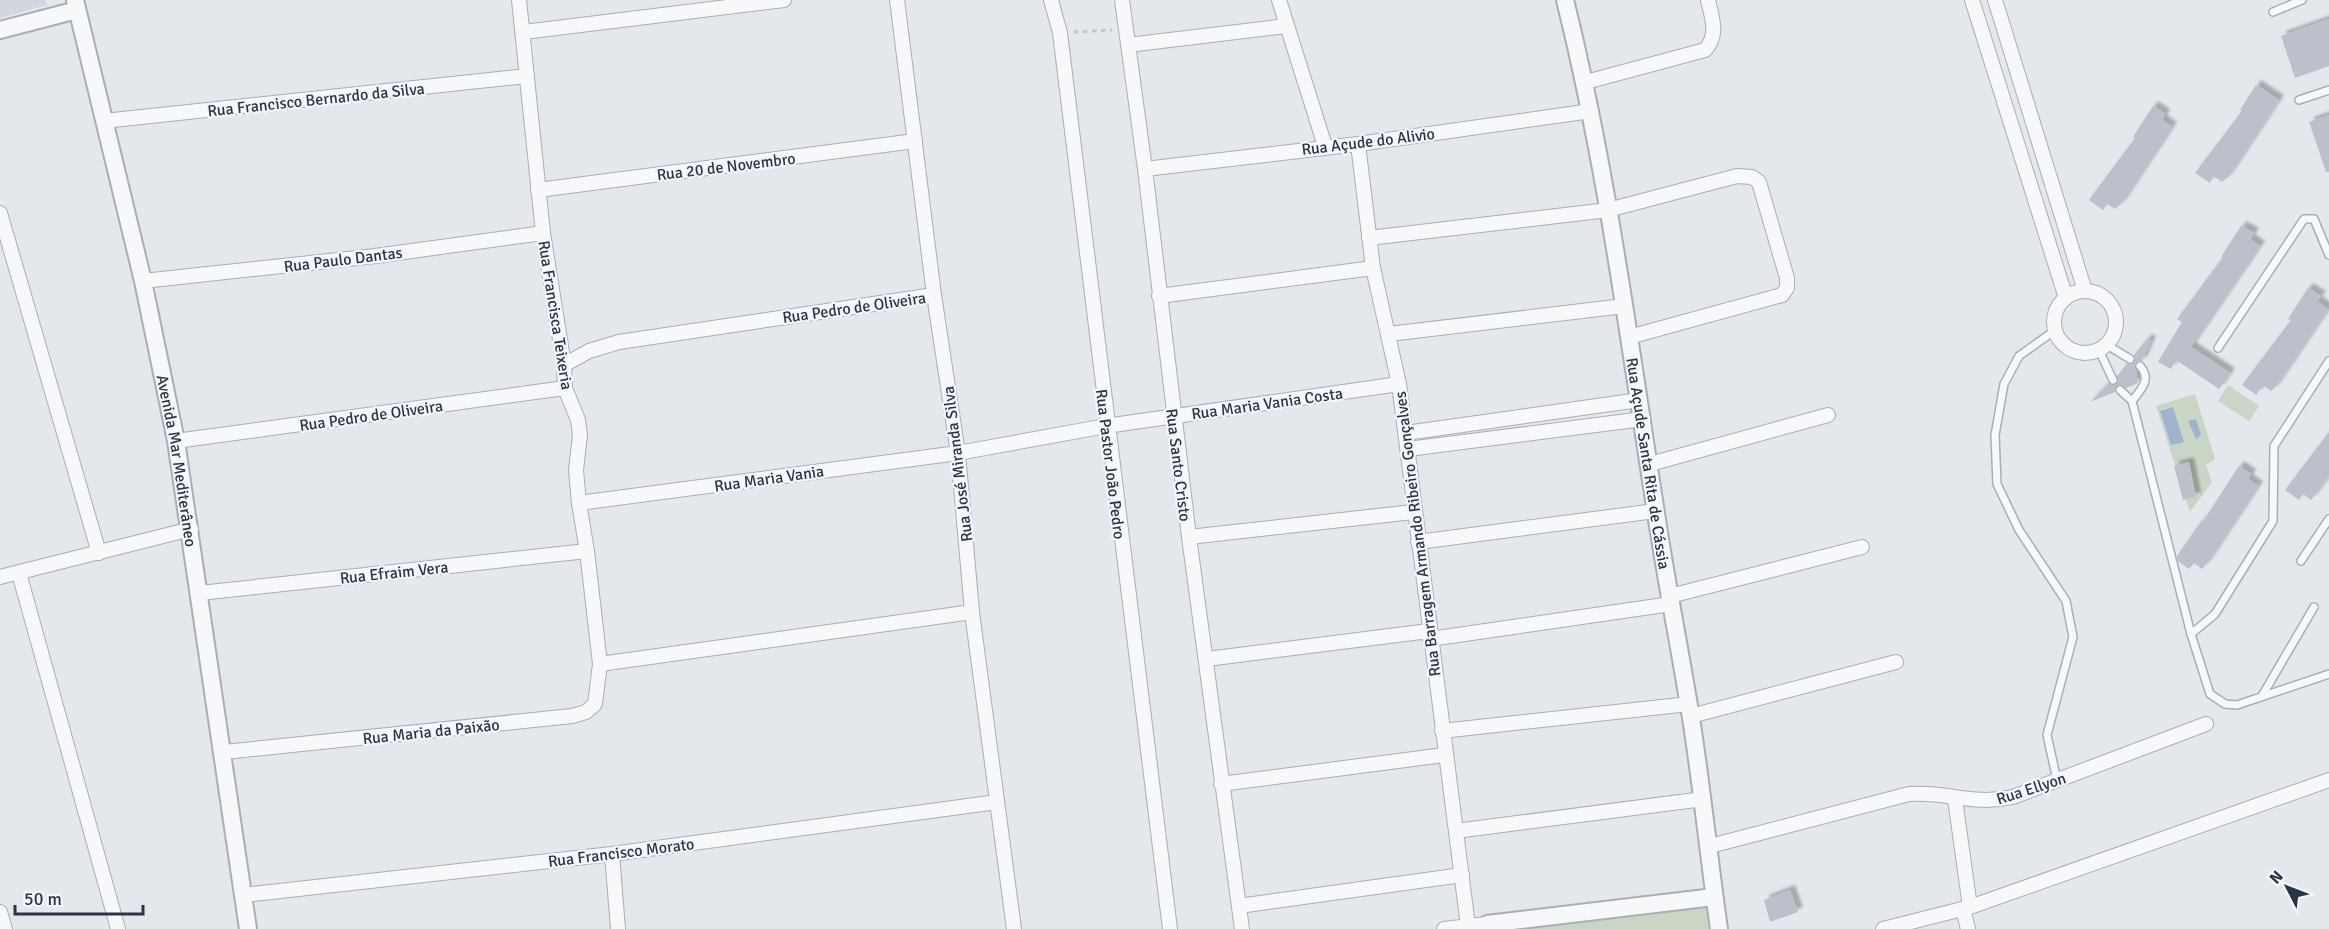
<svg xmlns="http://www.w3.org/2000/svg" width="2329" height="929" viewBox="0 0 2329 929" font-family="Signika,sans-serif">
	<style>
		.built { fill: #d2d6de }
		.green { fill: #c9d6c5 }
		.water { fill: #9fb4cc }
		.building { fill: #bbc0ca; filter: url(#shadow) }
		.lines { fill: none; stroke-linecap: round; stroke-linejoin: round }
		.service-casing { stroke: #a9aeb7; stroke-width: 10 }
		.minor-casing { stroke: #a9aeb7; stroke-width: 16 }
		.tertiary-casing { stroke: #a9aeb7; stroke-width: 20 }
		.path { stroke: #c2c5cb; stroke-width: 3; stroke-dasharray: 4.5 4.5; stroke-linecap: butt }
		.service { stroke: #f7f8fa; stroke-width: 7 }
		.minor { stroke: #f7f8fa; stroke-width: 14 }
		.tertiary { stroke: #f7f8fa; stroke-width: 16 }
		.labels { text-anchor: middle; stroke-width: 4.5; stroke-linejoin: round; paint-order: stroke }
		.street-label { font-size: 16px; fill: #2b3445; stroke: #f4f6f9 }
	</style>
	<defs>
		<filter id="shadow"><feDropShadow dx="5" dy="-5" stdDeviation="1.5" flood-color="#0004"/></filter>
	</defs>
	<rect width="100%" height="100%" fill="#e4e7ec"/>
	<path class="built" d="M0,0H45L47,5L0,18Z"/>
	<g class="green">
		<path d="M2228,385L2259,406L2249,421L2218,401Z"/>
		<path d="M2195,394L2215,459L2206,465L2212,482L2190,512L2156,406Z"/>
		<path d="M1708,899L1711,929H1507Z"/>
	</g>
	<g class="water">
		<path d="M2173,407L2184,442L2171,445L2160,411Z"/>
		<path d="M2196,419L2201,435L2196,439L2188,421Z"/>
	</g>
	<g class="building">
		<path d="M2329,19V66L2295,78L2281,36Z"/>
		<path d="M2256,85L2279,100L2228,177L2222,182L2214,176L2210,183L2195,173L2242,111L2240,110Z"/>
		<path d="M2153,106L2165,114L2162,120L2172,127L2121,204L2115,209L2107,204L2103,210L2089,200L2135,138L2133,137Z"/>
		<path d="M2329,115V172H2326L2309,122Z"/>
		<path d="M2241,226L2254,233L2250,239L2260,246L2191,347L2230,373L2219,389L2176,360L2171,369L2158,362L2182,322L2177,319L2223,257H2221Z"/>
		<path d="M2308,288L2321,296L2317,301L2328,309L2276,386L2271,391L2263,385L2256,395L2242,385L2291,320L2288,319Z"/>
		<path d="M2147,339L2151,341L2142,361L2135,364L2138,383L2126,388L2118,385L2115,392L2090,402L2109,383L2117,384V376L2127,364L2134,362V355Z"/>
		<path d="M2329,432V476L2311,500L2303,494L2299,500L2285,490Z"/>
		<path d="M2189,462L2196,497L2183,500L2174,466Z"/>
		<path d="M2239,466L2251,474L2248,479L2258,486L2207,563L2202,569L2194,563L2189,569L2178,561L2177,556L2202,520V523Z"/>
		<path d="M1790,890L1798,912L1770,922L1764,900Z"/>
	</g>
	<g class="lines">
		<defs>
			<g id="service">
				<path d="M2273,12L2302,0"/>
				<path d="M2299,100L2329,90"/>
				<path d="M2054,331L2019,356L2004,384L1995,435L1997,484L2019,530L2066,601L2073,637L2047,735L2057,780"/>
				<path d="M2107,345L2130,359"/>
				<path d="M2218,348L2304,219H2314L2329,255"/>
				<path d="M2099,350L2113,380"/>
				<path d="M2120,390L2132,401L2191,634L2215,614L2273,521L2274,446L2329,361"/>
				<path d="M2132,401C2141,390 2152,379 2140,366"/>
				<path d="M2301,561L2329,519"/>
				<path d="M2191,634L2210,694L2225,704L2237,705L2329,674"/>
				<path d="M2262,696L2314,607"/>
			</g>
			<g id="minor">
				<path d="M897,0L934,295L958,453L972,612L1014,929"/>
				<path d="M1051,0L1060,33L1170,929"/>
				<path d="M1122,0L1145,169L1189,537L1242,929"/>
				<path d="M1279,0L1325,146"/>
				<path d="M1972,0L2066,298"/>
				<path d="M1995,0L2085,291"/>
				<path d="M524,32L784,0"/>
				<path d="M1128,45L1286,26"/>
				<path d="M1586,82L1705,50C1719,35 1712,18 1708,0"/>
				<path d="M104,121L527,76"/>
				<path d="M1358,144L1373,268L1399,384L1468,926"/>
				<path d="M1145,169L1358,144L1591,111"/>
				<path d="M538,190L915,141"/>
				<path d="M0,213L99,553"/>
				<path d="M1369,238L1608,210L1737,176L1752,177L1759,182L1787,278V288L1782,295L1629,337"/>
				<path d="M143,281L375,256L543,233"/>
				<circle cx="2085" cy="322" r="31"/>
				<path d="M1159,296L1373,268"/>
				<path d="M1389,334L1624,306"/>
				<path d="M564,365L589,351L619,342L934,295"/>
				<path d="M1406,433L1639,400"/>
				<path d="M176,441L565,388"/>
				<path d="M1408,449L1643,419"/>
				<path d="M1650,464L1828,415"/>
				<path d="M579,503L958,453L1106,426L1399,384"/>
				<path d="M1189,537L1413,512"/>
				<path d="M1418,542L1655,511"/>
				<path d="M19,573L118,929"/>
				<path d="M0,577L191,529"/>
				<path d="M200,593L587,551"/>
				<path d="M1670,596L1862,547"/>
				<path d="M1430,639L1671,604"/>
				<path d="M1207,659L1429,631"/>
				<path d="M600,664L972,612"/>
				<path d="M1691,716L1896,662"/>
				<path d="M1442,731L1689,704"/>
				<path d="M224,752L572,716L586,712L595,704L600,664L587,551L579,503L576,470L580,435L578,420L565,388L564,365L543,233L519,0"/>
				<path d="M1221,784L1444,755"/>
				<path d="M1955,799L1970,907"/>
				<path d="M1456,831L1703,799"/>
				<path d="M1710,846L1909,794C1949,791 1971,806 2013,797L2206,724"/>
				<path d="M612,854L618,929"/>
				<path d="M244,895L612,854L997,802"/>
				<path d="M1239,906L1462,875"/>
				<path d="M1963,909L1968,929"/>
				<path d="M0,912L5,929"/>
				<path d="M1444,929L1487,924"/>
				<path d="M1883,929L1970,907L2329,780"/>
			</g>
			<g id="tertiary">
				<path id="s1" d="M75,0L143,281L176,441L248,929"/>
				<path id="s2" d="M1565,0C1607,169 1629,341 1656,513C1666,581 1680,649 1691,718C1702,788 1709,859 1719,929"/>
				<path d="M0,30L77,10"/>
				<path d="M1488,929L1487,924L1714,897"/>
			</g>
		</defs>
		<use href="#service" class="service-casing"/>
		<use href="#minor" class="minor-casing"/>
		<use href="#tertiary" class="tertiary-casing"/>
		<path class="path" d="M1074,32L1112,30"/>
		<use href="#service" class="service"/>
		<use href="#minor" class="minor"/>
		<use href="#tertiary" class="tertiary"/>
	</g>
	<g class="labels">
		<g class="street-label">
			<text transform="translate(316 99) rotate(-6)" y="6">Rua Francisco Bernardo da Silva</text>
			<text transform="translate(1368 141) rotate(-7)" y="6">Rua Açude do Alivio</text>
			<text transform="translate(726 166) rotate(-7)" y="6">Rua 20 de Novembro</text>
			<text transform="translate(343 259) rotate(-7)" y="6">Rua Paulo Dantas</text>
			<text transform="translate(854 307) rotate(-8)" y="6">Rua Pedro de Oliveira</text>
			<text transform="translate(556 315) rotate(81)" y="6">Rua Francisca Teixeria</text>
			<text transform="translate(1267 403) rotate(-8)" y="6">Rua Maria Vania Costa</text>
			<text transform="translate(371 415) rotate(-8)" y="6">Rua Pedro de Oliveira</text>
			<text dy="6" stroke="none"><textPath href="#s1" startOffset="472">Avenida Mar Mediterâneo</textPath></text>
			<text dy="6" stroke="none"><textPath href="#s2" startOffset="471">Rua Açude Santa Rita de Cássia</textPath></text>
			<text transform="translate(957 464) rotate(-97)" y="6">Rua José Miranda Silva</text>
			<text transform="translate(1111 464) rotate(83)" y="6">Rua Pastor João Pedro</text>
			<text transform="translate(1179 465) rotate(83)" y="6">Rua Santo Cristo</text>
			<text transform="translate(769 478) rotate(-8)" y="6">Rua Maria Vania</text>
			<text transform="translate(1417 534) rotate(-97)" y="6">Rua Barragem Armando Ribeiro Gonçalves</text>
			<text transform="translate(394 572) rotate(-6)" y="6">Rua Efraim Vera</text>
			<text transform="translate(431 731) rotate(-6)" y="6">Rua Maria da Paixão</text>
			<text transform="translate(2031 788) rotate(-18)" y="6">Rua Ellyon</text>
			<text transform="translate(621 852) rotate(-7)" y="6">Rua Francisco Morato</text>
		</g>
	</g>
	<g transform="translate(2287 887) rotate(312)" stroke="#f4f6f9" stroke-width="4.5" paint-order="stroke">
	<path d="M0-4.5L10 22L0 15L-10 22Z" fill="#2b3445"/>
	<text y="-9" font-size="16" font-weight="bold" text-anchor="middle" fill="#2b3445">N</text>
	</g>
	<path d="M15 905v9h128v-9" fill="none" stroke="#2b3445" stroke-width="3"/>
	<text x="24" y="905" font-size="18" fill="#2b3445" stroke="#f4f6f9" stroke-width="4.5" paint-order="stroke">50 m</text>
</svg>
